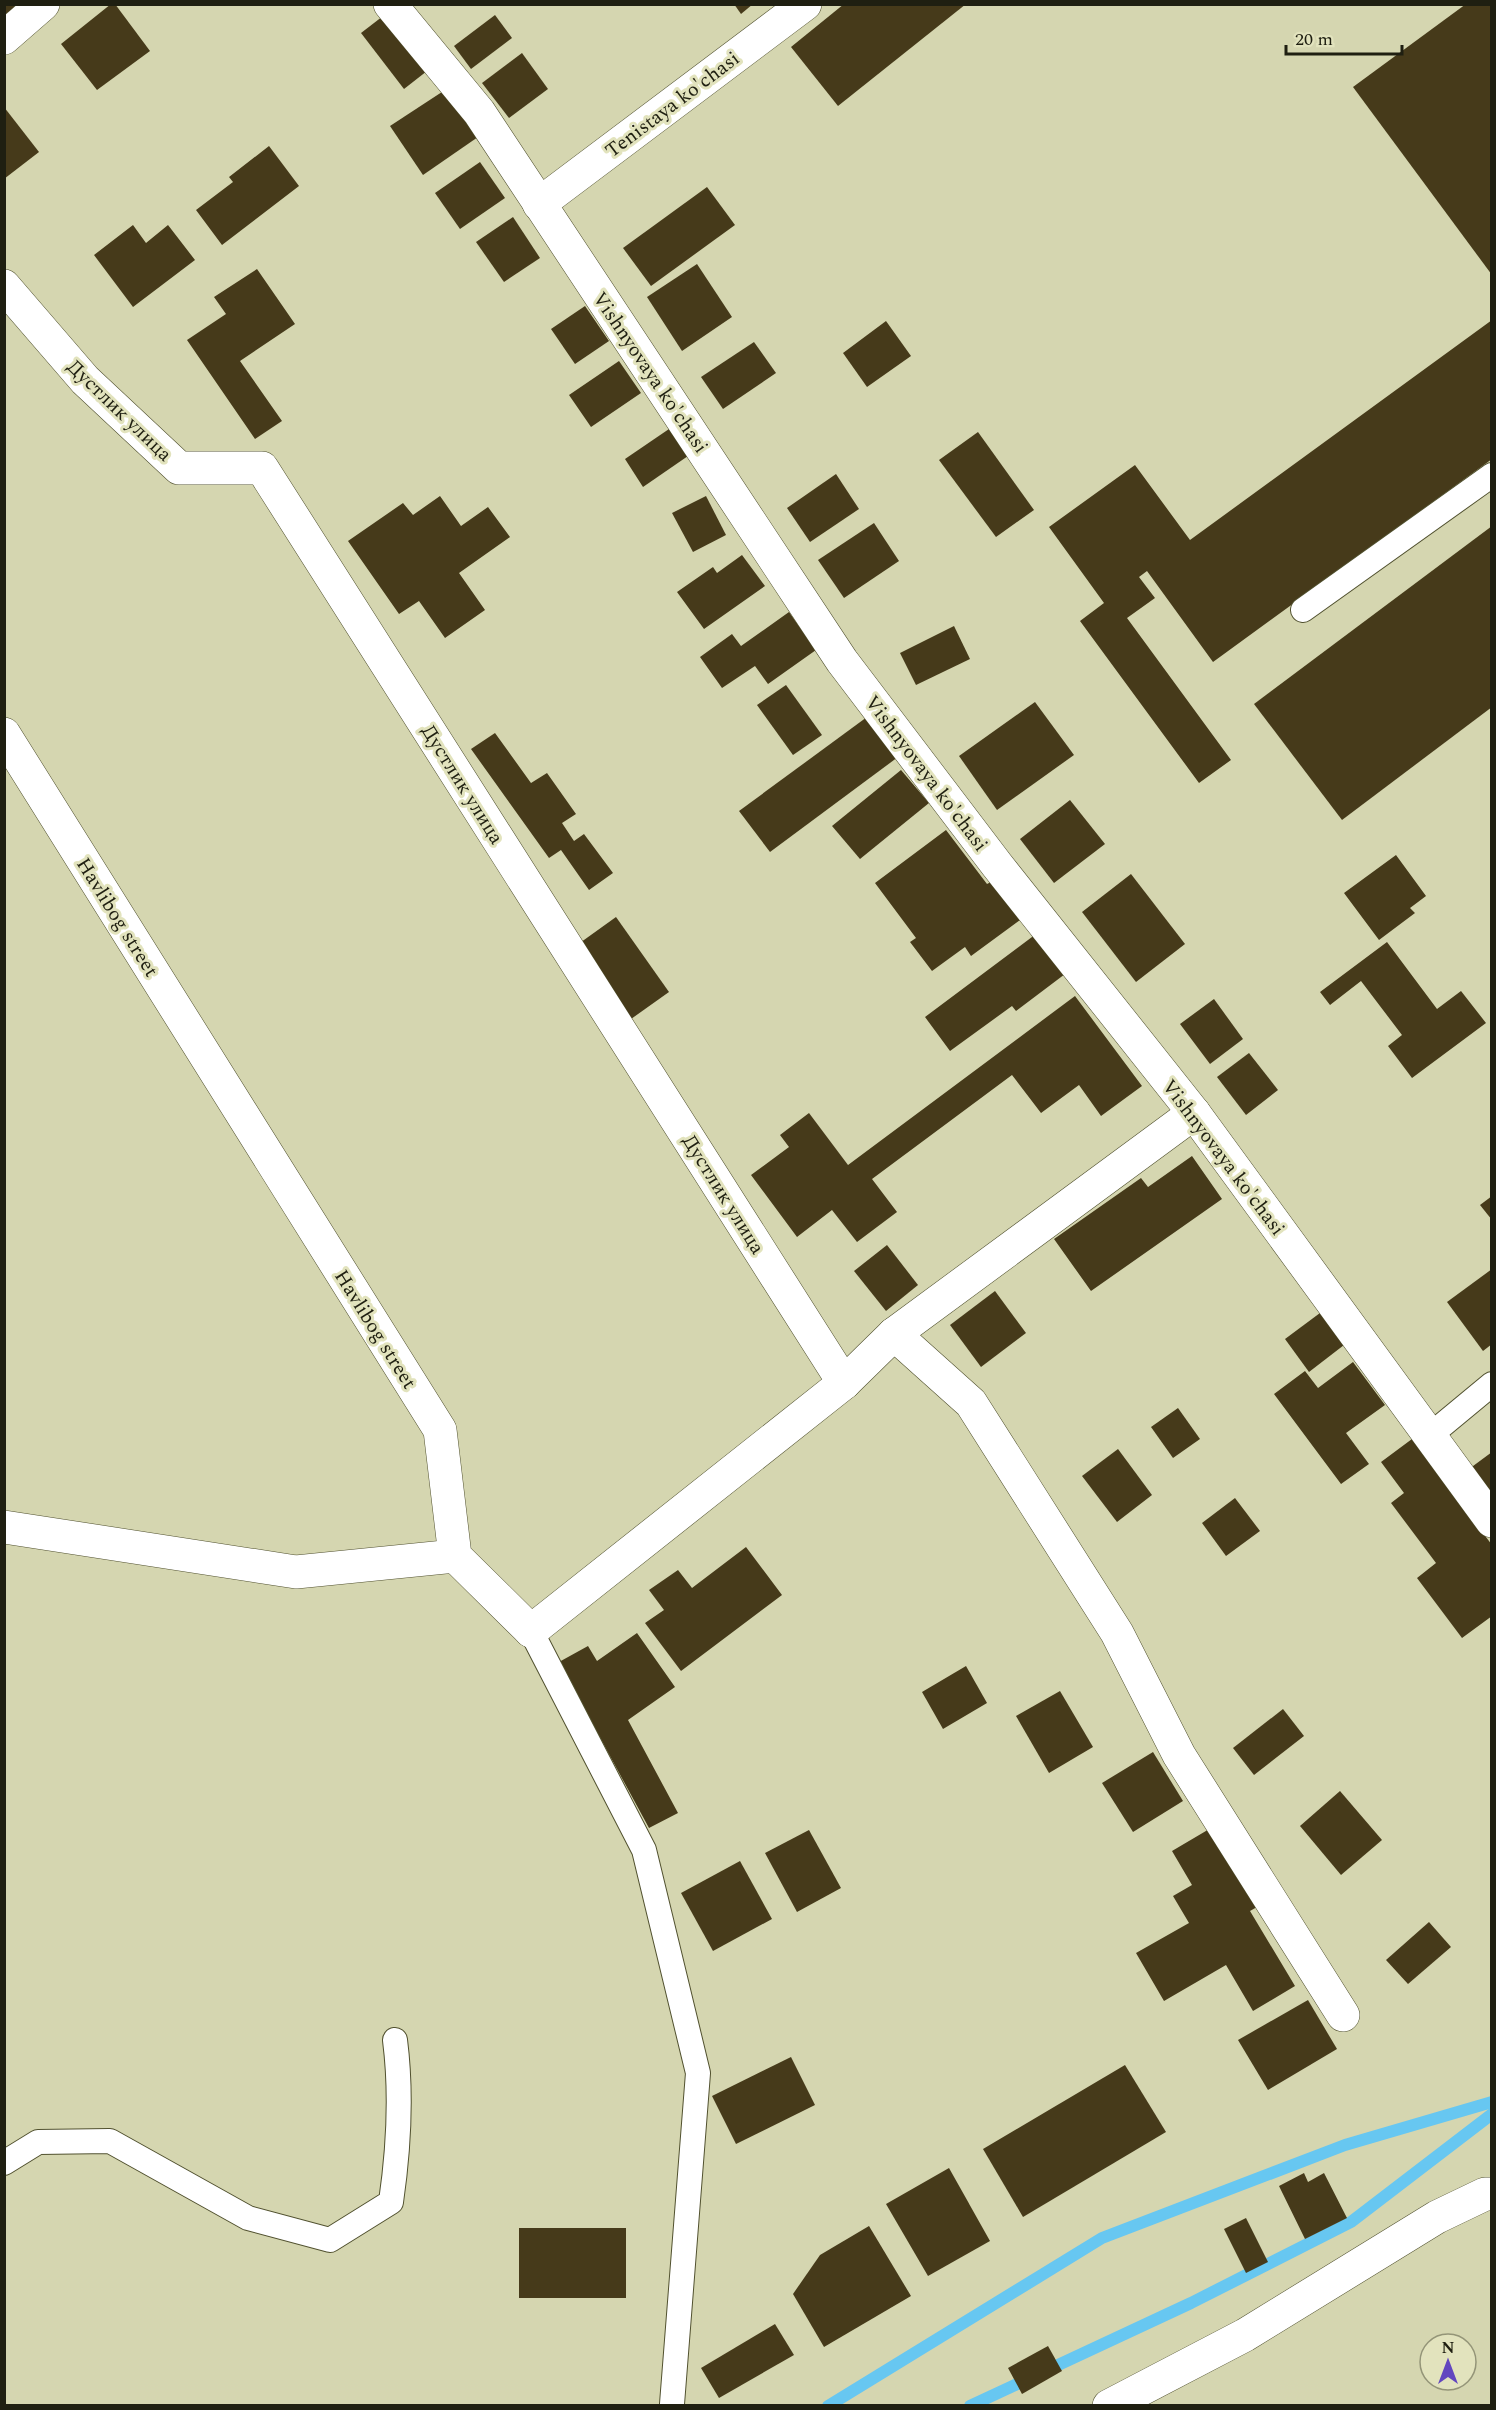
<svg xmlns="http://www.w3.org/2000/svg" width="1496" height="2410" viewBox="0 0 1496 2410" font-family="Spectral,serif">
	<style>
		.lines { fill: none; stroke-linecap: round; stroke-linejoin: round }
		.stream { stroke: #67c7f1; stroke-width: 12 }
		.building { fill: #463a1a }
		.service-casing { stroke: #51512f; stroke-width: 26 }
		.minor-casing { stroke: #51512f; stroke-width: 34 }
		.tertiary-casing { stroke: #51512f; stroke-width: 34 }
		.service { stroke: #fff; stroke-width: 24 }
		.minor { stroke: #fff; stroke-width: 33 }
		.tertiary { stroke: #fff; stroke-width: 33 }
		.labels { text-anchor: middle; stroke-width: 6; stroke-linejoin: round; paint-order: stroke }
		.street-label { font-size: 20px; fill: #1f1f11; stroke: #e2e3bd }
	</style>
	<rect width="100%" height="100%" fill="#d5d6b0"/>
	<g class="lines">
		<g class="stream">
			<path d="M828,2406L1102,2238L1345,2145L1492,2102"/>
			<path d="M970,2406L1191,2303L1351,2222L1492,2114"/>
		</g>
	</g>
	<g class="building">
		<path d="M4,4H18L4,16Z"/>
		<path d="M111,4H115L150,51L97,90L61,44Z"/>
		<path d="M734,4H753L741,14Z"/>
		<path d="M844,4H966L838,106L791,47Z"/>
		<path d="M1466,4H1492V275L1353,87Z"/>
		<path d="M387,13L427,71L404,89L361,33Z"/>
		<path d="M495,15L512,38L471,69L454,46Z"/>
		<path d="M522,53L548,89L509,118L482,83Z"/>
		<path d="M445,90L478,137L423,175L390,126Z"/>
		<path d="M4,107L39,152L4,179Z"/>
		<path d="M269,146L299,186L222,245L196,210L233,182L229,177Z"/>
		<path d="M480,162L505,198L460,229L435,193Z"/>
		<path d="M707,187L735,225L651,286L623,248Z"/>
		<path d="M513,217L540,258L504,282L476,242Z"/>
		<path d="M133,225L146,243L168,225L195,260L133,307L94,255Z"/>
		<path d="M697,264L732,317L682,351L647,297Z"/>
		<path d="M257,269L295,324L240,361L282,421L255,439L187,340L226,314L214,297Z"/>
		<path d="M585,306L609,341L575,364L551,329Z"/>
		<path d="M1492,320V459L1213,662L1147,571L1139,577L1155,598L1127,618L1231,760L1199,783L1080,621L1104,603L1049,527L1135,465L1190,540Z"/>
		<path d="M886,321L911,356L867,387L843,353Z"/>
		<path d="M754,342L776,373L723,409L701,377Z"/>
		<path d="M619,361L641,393L591,427L569,395Z"/>
		<path d="M669,429L688,456L643,487L625,459Z"/>
		<path d="M978,432L1034,510L996,537L939,460Z"/>
		<path d="M836,474L859,509L810,542L787,508Z"/>
		<path d="M440,496L461,526L488,507L510,537L459,573L485,610L445,638L419,601L399,614L348,541L403,503L413,515Z"/>
		<path d="M706,496L726,535L693,552L672,513Z"/>
		<path d="M874,523L899,561L844,598L818,560Z"/>
		<path d="M1492,526V707L1342,820L1254,704Z"/>
		<path d="M742,555L765,586L704,629L677,592L713,567L717,573Z"/>
		<path d="M789,612L816,650L768,684L755,666L722,688L700,657L732,634L741,646Z"/>
		<path d="M954,626L970,659L916,685L900,653Z"/>
		<path d="M786,685L822,735L793,755L757,705Z"/>
		<path d="M1035,702L1074,755L997,810L959,756Z"/>
		<path d="M867,717L898,757L770,852L739,811Z"/>
		<path d="M495,733L531,783L547,773L576,814L562,823L574,841L584,834L613,873L589,890L561,850L549,858L471,749Z"/>
		<path d="M901,770L929,803L860,859L832,826Z"/>
		<path d="M1070,800L1105,844L1054,883L1020,839Z"/>
		<path d="M946,830L987,884L991,882L1020,920L971,956L965,947L932,971L910,942L916,938L875,883Z"/>
		<path d="M1396,855L1426,896L1410,908L1415,913L1379,940L1344,893Z"/>
		<path d="M1131,874L1185,944L1136,982L1082,912Z"/>
		<path d="M616,917L669,992L631,1019L577,945Z"/>
		<path d="M1040,931L1069,971L1016,1011L1012,1006L950,1051L925,1017Z"/>
		<path d="M1387,942L1437,1009L1461,991L1486,1023L1412,1078L1388,1046L1402,1035L1361,981L1330,1005L1320,992Z"/>
		<path d="M1075,996L1142,1086L1101,1116L1079,1085L1041,1113L1012,1075L872,1179L897,1212L857,1242L832,1210L797,1237L751,1175L789,1147L780,1135L809,1113L848,1165Z"/>
		<path d="M1214,999L1243,1039L1210,1064L1180,1024Z"/>
		<path d="M1249,1053L1278,1090L1246,1115L1217,1077Z"/>
		<path d="M1192,1156L1222,1199L1091,1291L1054,1239L1141,1178L1148,1187Z"/>
		<path d="M1492,1196V1220L1480,1205Z"/>
		<path d="M887,1245L918,1285L886,1311L854,1271Z"/>
		<path d="M1492,1269V1344L1483,1351L1447,1302Z"/>
		<path d="M995,1291L1026,1333L981,1367L950,1325Z"/>
		<path d="M1320,1313L1344,1345L1309,1372L1285,1339Z"/>
		<path d="M1353,1362L1385,1405L1346,1433L1369,1464L1341,1484L1274,1394L1305,1371L1318,1388Z"/>
		<path d="M1178,1408L1200,1439L1173,1458L1151,1427Z"/>
		<path d="M1412,1439L1492,1545V1616L1462,1638L1417,1578L1436,1563L1391,1503L1404,1493L1381,1462Z"/>
		<path d="M1118,1449L1152,1495L1117,1522L1082,1476Z"/>
		<path d="M1492,1452V1499L1469,1469Z"/>
		<path d="M1235,1498L1260,1531L1226,1556L1202,1523Z"/>
		<path d="M746,1547L782,1595L681,1671L645,1623L664,1610L649,1590L678,1570L692,1588Z"/>
		<path d="M637,1633L675,1687L628,1720L678,1813L649,1828L559,1662L588,1646L597,1661Z"/>
		<path d="M966,1666L987,1703L943,1729L922,1692Z"/>
		<path d="M1060,1691L1093,1747L1049,1773L1016,1716Z"/>
		<path d="M1283,1709L1304,1736L1254,1775L1233,1748Z"/>
		<path d="M1153,1752L1183,1801L1133,1832L1102,1783Z"/>
		<path d="M1340,1791L1382,1840L1341,1875L1300,1826Z"/>
		<path d="M1211,1828L1257,1907L1250,1911L1295,1986L1253,2011L1226,1965L1164,2001L1136,1953L1189,1923L1173,1896L1192,1885L1172,1851Z"/>
		<path d="M809,1830L841,1888L797,1912L765,1853Z"/>
		<path d="M740,1861L772,1919L713,1951L681,1893Z"/>
		<path d="M1429,1922L1451,1947L1408,1984L1386,1960Z"/>
		<path d="M1308,2000L1337,2049L1268,2090L1238,2040Z"/>
		<path d="M791,2057L815,2105L736,2144L712,2096Z"/>
		<path d="M1125,2065L1166,2132L1023,2217L983,2149Z"/>
		<path d="M949,2168L990,2241L928,2276L886,2204Z"/>
		<path d="M1304,2173L1308,2182L1324,2173L1347,2218L1305,2239L1279,2186Z"/>
		<path d="M1246,2218L1268,2262L1246,2273L1224,2229Z"/>
		<path d="M869,2226L911,2296L824,2347L793,2294L820,2255Z"/>
		<rect x="519" y="2228" width="107" height="70"/>
		<path d="M775,2324L794,2355L719,2398L701,2368Z"/>
		<path d="M1048,2346L1062,2371L1022,2394L1008,2368Z"/>
	</g>
	<g class="lines">
		<defs>
			<g id="service">
				<path d="M1303,610L1492,475"/>
				<path d="M1428,1437L1492,1384"/>
				<path d="M531,1631L644,1850L698,2073L672,2404"/>
				<path d="M4,2163L38,2142L110,2141L248,2218L330,2240L391,2202C399,2147 402,2095 395,2040"/>
			</g>
			<g id="minor">
				<path d="M390,4L479,112L842,661L997,865L1194,1113L1492,1521"/>
				<path d="M4,38L43,4"/>
				<path d="M539,204L805,4"/>
				<path d="M4,286L85,380L179,468H262L844,1383"/>
				<path d="M894,1334L971,1403L1117,1633L1179,1755L1343,2015"/>
				<path d="M4,1527L296,1572L455,1556"/>
				<path d="M531,1631L844,1383L894,1334L1194,1113"/>
				<path d="M1109,2406L1245,2335L1437,2217L1485,2194H1492"/>
			</g>
			<path id="tertiary" d="M4,734L440,1430L455,1556L531,1631"/>
		</defs>
		<use href="#service" class="service-casing"/>
		<use href="#minor" class="minor-casing"/>
		<use href="#tertiary" class="tertiary-casing"/>
		<use href="#service" class="service"/>
		<use href="#minor" class="minor"/>
		<use href="#tertiary" class="tertiary"/>
	</g>
	<g class="labels">
		<g class="street-label">
			<text transform="translate(672 104) rotate(-37)" y="7">Tenistaya ko'chasi</text>
			<text transform="translate(651 372) rotate(56)" y="7">Vishnyovaya ko'chasi</text>
			<text transform="translate(120 410) rotate(44)" y="7">Дустлик улица</text>
			<text transform="translate(927 773) rotate(53)" y="7">Vishnyovaya ko'chasi</text>
			<text transform="translate(463 784) rotate(58)" y="7">Дустлик улица</text>
			<text transform="translate(118 917) rotate(58)" y="7">Hаvlibog street</text>
			<text transform="translate(1224 1157) rotate(53)" y="7">Vishnyovaya ko'chasi</text>
			<text transform="translate(724 1194) rotate(58)" y="7">Дустлик улица</text>
			<text transform="translate(376 1329) rotate(58)" y="7">Hаvlibog street</text>
		</g>
	</g>
	<rect width="1496" height="2410" fill="none" stroke="#1f1f11" stroke-width="12"/>
	<g transform="translate(1448 2362)"><circle r="28" fill="#e2e3bd" stroke="#949578" stroke-width="1.5"/>
	<path d="M0-4.5L10 22L0 15L-10 22Z" fill="#6246bf"/>
	<text y="-9" font-size="16" font-weight="bold" text-anchor="middle" fill="#1f1f11">N</text>
	</g>
	<path d="M1286 45v9h116v-9" fill="none" stroke="#1f1f11" stroke-width="3"/>
	<text x="1295" y="45" font-size="18" fill="#1f1f11" stroke="#e2e3bd" stroke-width="4.5" paint-order="stroke">20 m</text>
</svg>
